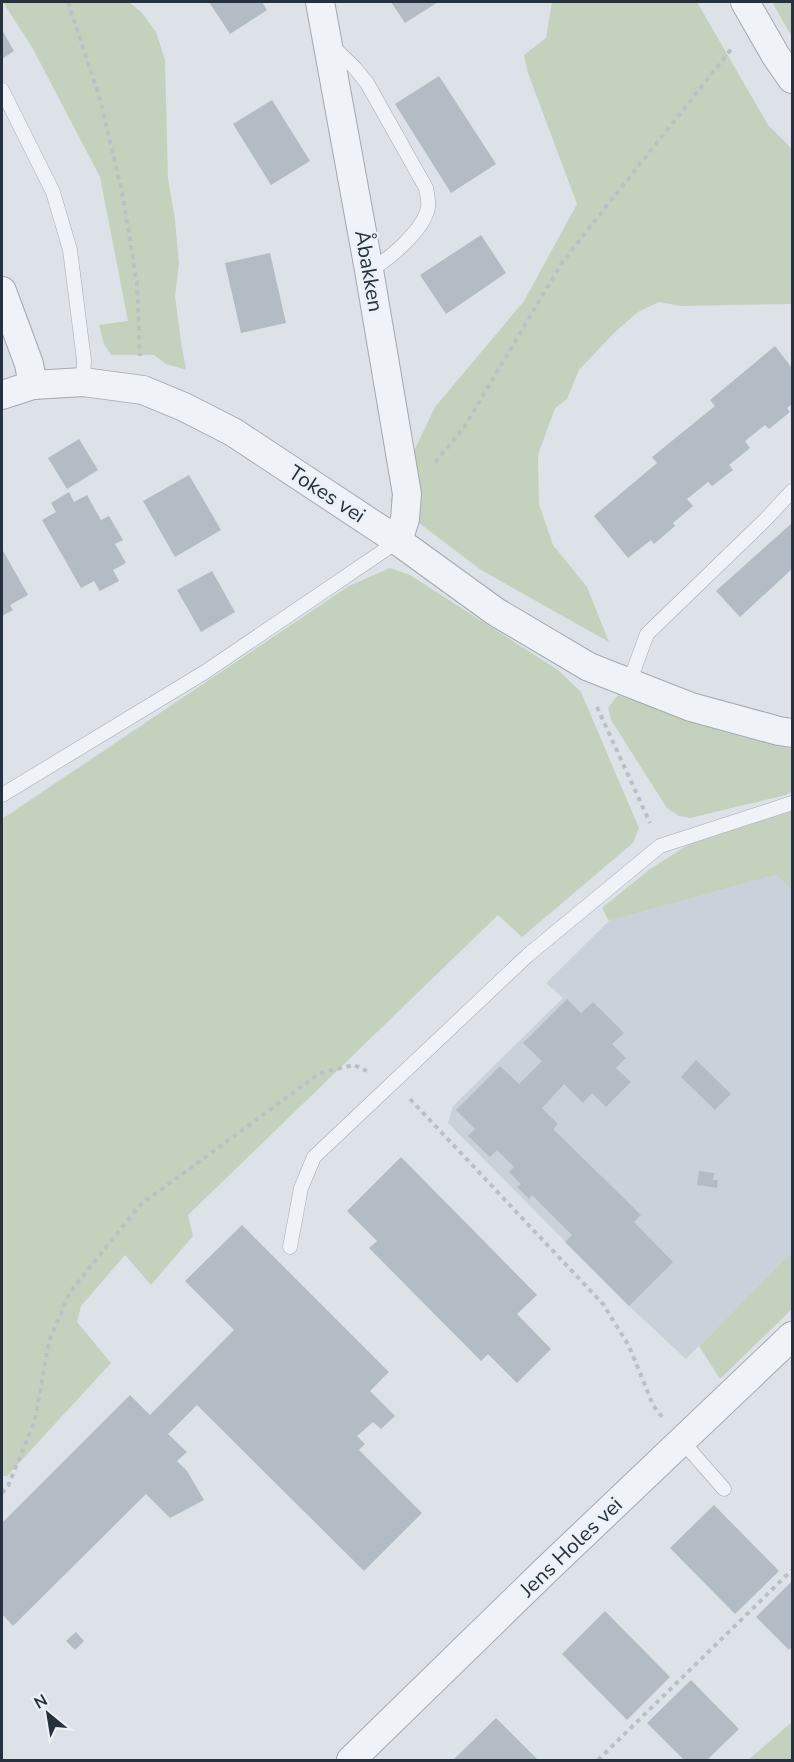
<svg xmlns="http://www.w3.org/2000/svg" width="794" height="1762" viewBox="0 0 794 1762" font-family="'Nunito Sans',sans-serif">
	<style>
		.built { fill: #cad1da }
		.green { fill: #c4d2bd }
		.building { fill: #b3bbc5 }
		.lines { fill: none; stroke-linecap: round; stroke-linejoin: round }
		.lane-casing { stroke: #a1a9b2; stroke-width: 15 }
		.street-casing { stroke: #a1a9b2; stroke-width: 30 }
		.path { stroke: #bac0c6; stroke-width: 4; stroke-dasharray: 4.5 4.5; stroke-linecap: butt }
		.lane { stroke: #eff2f6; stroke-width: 14 }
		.street { stroke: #eff2f6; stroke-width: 28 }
		.labels { text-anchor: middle; stroke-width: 4.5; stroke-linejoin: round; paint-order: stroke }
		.street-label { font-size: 21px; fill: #25313f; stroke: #ecf1f5 }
	</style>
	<rect width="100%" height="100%" fill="#dce2e8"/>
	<path class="built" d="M776,875L792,890V1252L686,1359L629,1306L448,1123L453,1106L563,998L546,983L609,921Z"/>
	<g class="green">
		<path d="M3,2H129L142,13L156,32L165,60L168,179L175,219L179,264L175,296L181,342L186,370L166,364L154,355H111L104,344L99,325L128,321L100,177L33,49Z"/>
		<path d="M552,2H697L768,125L792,149V304L680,306L659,302L638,312L614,333L579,370L567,399L555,408L538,455L539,504L553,545L587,587L609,642L481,570L390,501L435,407L524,301L577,204L528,73L524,55L546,38Z"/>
		<path d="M772,2H792V37Z"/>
		<path d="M390,568L410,575L558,670L581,692L639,828L633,843L522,937L498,915L188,1215L193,1236L151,1285L125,1255L81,1306L77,1322L111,1363L7,1476H2V819L349,586Z"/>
		<path d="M618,695L682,718L792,749V791L786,795L690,818L679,816L667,808L611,720L608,708Z"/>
		<path d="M792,811V890L776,875L609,921L602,908L650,869L691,843Z"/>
		<path d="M792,1252V1309L720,1379L699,1346Z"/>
		<path d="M792,1722V1760H748Z"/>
	</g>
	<g class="building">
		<path d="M209,2H262L267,10L230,34Z"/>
		<path d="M391,2H438L405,23Z"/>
		<path d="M2,30L14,51L2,59Z"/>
		<path d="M439,76L496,164L451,193L395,104Z"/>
		<path d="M272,100L310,161L271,185L233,124Z"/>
		<path d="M481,235L506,273L446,314L420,275Z"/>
		<path d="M270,253L286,323L241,333L225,263Z"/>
		<path d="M775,346L792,368V404L787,408L790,412L769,429L765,425L745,441L750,448L729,465L733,470L712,486L708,482L687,499L693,506L673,523L675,526L654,544L651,540L628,558L594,516L657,463L652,457L715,406L710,400Z"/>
		<path d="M79,439L98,470L67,489L48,458Z"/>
		<path d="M189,475L221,530L175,557L143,501Z"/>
		<path d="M69,492L74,502L87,495L101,520L109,516L123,540L115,544L126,563L113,570L119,581L100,591L94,581L81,588L42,520L56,512L51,503Z"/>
		<path d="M792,523V569L740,617L716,591Z"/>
		<path d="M2,549L28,595L10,605L13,610L2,616Z"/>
		<path d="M212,571L235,612L201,632L177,590Z"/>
		<path d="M567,999L581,1013L593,1002L624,1033L612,1044L626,1058L616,1068L631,1082L606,1107L592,1093L583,1103L564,1084L542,1108L558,1124L553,1129L641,1215L634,1222L673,1262L629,1306L565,1242L572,1235L532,1195L529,1199L517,1187L521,1184L509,1172L514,1167L497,1150L490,1157L468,1136L475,1129L456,1110L500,1066L519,1084L542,1061L523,1043Z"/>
		<path d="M696,1060L731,1094L715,1110L681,1077Z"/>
		<path d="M401,1157L537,1295L517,1314L551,1349L517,1383L488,1354L481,1361L369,1248L377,1241L347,1211Z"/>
		<path d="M699,1171L714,1173L713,1180H718L717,1188L697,1185Z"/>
		<path d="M242,1225L389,1372L370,1391L395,1416L381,1429L373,1422L357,1436L365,1444L359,1450L422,1513L364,1571L197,1405L168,1434L187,1452L177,1461L187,1471L204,1500L170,1518L146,1494L13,1626L2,1614V1523L130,1395L150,1415L234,1330L185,1281Z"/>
		<path d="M714,1505L779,1571L735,1614L670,1548Z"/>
		<path d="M792,1581V1646L789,1650L756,1617Z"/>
		<path d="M605,1611L670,1677L627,1720L562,1654Z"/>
		<path d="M76,1632L84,1641L75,1650L66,1641Z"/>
		<path d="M691,1680L739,1729L707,1760H684L647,1723Z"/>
		<path d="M496,1718L538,1760H453Z"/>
	</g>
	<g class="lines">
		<defs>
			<g id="lane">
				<path d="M332,46L354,67L367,83L426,188C427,194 429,201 428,207C425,229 388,261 369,270"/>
				<path d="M2,90L53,192L70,250L84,360L83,382"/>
				<path d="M629,683L647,634L765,520L792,491"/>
				<path d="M2,795L205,672L398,541"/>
				<path d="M290,1247L301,1188L314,1157L528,955L660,846L792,803"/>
				<path d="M682,1441L724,1489"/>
			</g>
			<g id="street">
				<path d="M320,2L369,270L407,494L405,519L398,541"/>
				<path d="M745,2L776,56L792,79"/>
				<path d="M2,291L29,364L33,385"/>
				<path d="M2,395L33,385L83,382L143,390L184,407L233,432L398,541L496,612L589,667L691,707L779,731L792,733"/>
				<path d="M351,1760L544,1572L792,1336"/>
			</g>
		</defs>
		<use href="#lane" class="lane-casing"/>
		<use href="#street" class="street-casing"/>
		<g class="path">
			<path d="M68,2L100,99L122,192L137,283L140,356"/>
			<path d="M435,462L463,429L563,261L733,47"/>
			<path d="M597,707L650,823"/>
			<path d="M410,1099L603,1304L629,1346L653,1405L662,1417"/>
			<path d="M2,1493L8,1486L35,1420L49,1341L70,1292L140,1205L320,1073L354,1065L367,1071"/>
			<path d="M598,1760L792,1570"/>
		</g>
		<use href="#lane" class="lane"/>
		<use href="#street" class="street"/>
	</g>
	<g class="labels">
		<g class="street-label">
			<text transform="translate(369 271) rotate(80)" y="7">Åbakken</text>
			<text transform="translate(327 494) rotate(33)" y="7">Tokes vei</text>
			<text transform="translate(571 1547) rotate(-44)" y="7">Jens Holes vei</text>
		</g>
	</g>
	<rect width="794" height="1762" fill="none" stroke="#25313f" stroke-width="6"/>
	<g transform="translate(48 1714) rotate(330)" stroke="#ecf1f5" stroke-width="4.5" paint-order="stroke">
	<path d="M0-4.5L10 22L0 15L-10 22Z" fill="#25313f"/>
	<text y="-9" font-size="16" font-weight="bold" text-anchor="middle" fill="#25313f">N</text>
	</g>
</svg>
